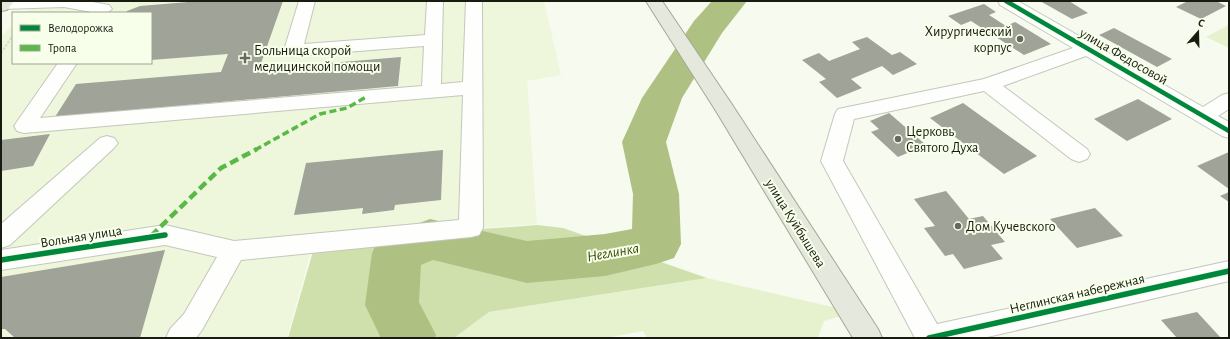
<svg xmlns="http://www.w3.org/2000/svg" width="1230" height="339" viewBox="0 0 1230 339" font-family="'Alegreya Sans',sans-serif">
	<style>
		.built { fill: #eef7db }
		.green { fill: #e6f2cd }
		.forest { fill: #d0e0ac }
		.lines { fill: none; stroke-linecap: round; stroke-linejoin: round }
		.river { fill: #afc182; fill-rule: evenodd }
		.building { fill: #9fa398 }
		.minor-casing { stroke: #c3c7bc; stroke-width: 2 }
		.major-casing { stroke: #a3a993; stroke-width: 2 }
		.path { stroke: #d7d8d4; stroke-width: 2; stroke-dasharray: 2.5 1.5; stroke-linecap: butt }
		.minor { fill: #fefefd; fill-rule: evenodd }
		.major { fill: #e5e8dd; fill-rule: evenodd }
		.quiet-far1 { stroke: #58b947; stroke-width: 3.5; stroke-dasharray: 7 3.5; stroke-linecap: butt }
		.quiet { stroke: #58b947; stroke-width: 4.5; stroke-dasharray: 9 4.5; stroke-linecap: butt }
		.cycleway-far1-casing { stroke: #f7ffea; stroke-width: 6 }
		.cycleway-casing { stroke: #f7ffea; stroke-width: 8 }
		.cycleway-far1 { stroke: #00873e; stroke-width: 4.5 }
		.cycleway { stroke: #00873e; stroke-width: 5.5 }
		.poi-dot { fill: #666a5e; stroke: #f7ffea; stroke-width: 1.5 }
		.labels { text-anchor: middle; stroke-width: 4; stroke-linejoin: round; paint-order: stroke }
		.poi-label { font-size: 14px; fill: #181c10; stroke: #f7ffea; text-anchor: start }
		.street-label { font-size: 14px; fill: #181c10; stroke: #f7ffea }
		.water-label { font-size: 15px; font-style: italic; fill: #374603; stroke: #f7ffea }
	</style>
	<rect width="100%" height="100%" fill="#f6faef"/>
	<path class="built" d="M37,1H544L561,75L527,81L537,224L314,240L287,338H1V36L13,25V63H151V13H26Z"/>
	<g class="green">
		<path d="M1229,25V48L1206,37Z"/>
		<path d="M707,278L854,312L824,321L818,338H647L643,331L606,338H454L489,312Z"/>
	</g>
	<path class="forest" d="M538,225L563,228L707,278L489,312L454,338H288L316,241Z"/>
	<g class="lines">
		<path class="river" d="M712,1H747L722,33L682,98L666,142L679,194L681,244L674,258L656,264L605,276L527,283L433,260L421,265L419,302L436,335L435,338H379L380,336L365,305L372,253L379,238L430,219L527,241L605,234L632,229L633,194L622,142L642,98L648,89L694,21Z"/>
	</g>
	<g class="building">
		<path d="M200,1H283L259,69L401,57L398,86L55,117L76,84L221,72L228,54L151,60V13H126L127,11L140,6Z"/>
		<path d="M1040,1H1069L1088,13L1072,19Z"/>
		<path d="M1188,1H1216L1226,6L1201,19L1176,7Z"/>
		<path d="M984,4L996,12L989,15L1006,26L1015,22L1051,44L1024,55L971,21L961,25L948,16Z"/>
		<path d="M1114,28L1172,59L1157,67L1099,35Z"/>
		<path d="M867,37L892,55L900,52L917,64L893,75L882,66L851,79L862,88L837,98L819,82L826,79L802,60L819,53L829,61L860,49L852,42Z"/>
		<path d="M1138,99L1172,119L1127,141L1094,119Z"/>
		<path d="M963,103L1037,156L1004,174L930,118Z"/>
		<path d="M889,113L926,145L898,157L871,132L879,129L870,121Z"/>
		<path d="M50,134L33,166L1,171V140Z"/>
		<path d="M443,150L441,200L395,205L394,210L362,214L363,208L294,215L306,163Z"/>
		<path d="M1229,152V189L1197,166Z"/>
		<path d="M946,191L969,219L983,216L1005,242L991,245L1003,259L964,269L953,254L945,256L924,228L935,226L914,199Z"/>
		<path d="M1229,192V202L1220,196Z"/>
		<path d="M1095,208L1123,236L1077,248L1050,219Z"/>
		<path d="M165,250L140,338H15L5,329H1V277Z"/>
		<path d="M1197,312L1221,338H1177L1161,320Z"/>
	</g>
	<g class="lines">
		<defs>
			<g id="minor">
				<path d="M1,1H87L109,5L112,9L107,13H97L64,7L3,9H1Z"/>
				<path d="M299,1H315L304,44L425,35L427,1H443L441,84L463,82L466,1H482L483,228L479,235L471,237L241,260L202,330L196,338H166L170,329L184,314L217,257L165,245L1,270V250L165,225L234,241L459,220L463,95L24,133L17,131L14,126L58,63H77L40,118L422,86L424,46L293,56L287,54L284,50Z"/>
				<path d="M998,1H1018L1203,107L1222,95L1229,93V109L1218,116L1229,122V138L1222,136L1086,56L1003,86L1087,149L1090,154L1087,159L1079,162L1071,159L984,91L854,119L843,161L937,324L1229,261V281L983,338H915L821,161L835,114L838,109L984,79L1073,48L1000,5Z"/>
				<path d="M107,136L114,138L118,143L114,148L10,245L1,248V224L100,138Z"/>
			</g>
			<g id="major">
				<path d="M1,1H14L7,10L1,11Z"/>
				<path d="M646,1H662L731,103L878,329L882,338H853L716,111Z"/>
			</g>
		</defs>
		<use href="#minor" class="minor-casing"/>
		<use href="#major" class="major-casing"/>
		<path class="path" d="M1,53L13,35"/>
		<use href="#minor" class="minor"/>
		<use href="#major" class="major"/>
		<path class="quiet-far1" d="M255,150L320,114L347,108L366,97"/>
		<path class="quiet" d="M151,236L221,168L257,149"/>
		<defs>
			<path id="cycleway-far1" d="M1006,1L1229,131"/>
			<g id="cycleway">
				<path d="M1,260L165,235"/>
				<path d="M929,338L1229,271"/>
			</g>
		</defs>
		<use href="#cycleway-far1" class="cycleway-far1-casing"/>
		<use href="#cycleway" class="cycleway-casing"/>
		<use href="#cycleway-far1" class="cycleway-far1"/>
		<use href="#cycleway" class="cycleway"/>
	</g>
	<g class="poi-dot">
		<circle cx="1020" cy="39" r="4"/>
		<path d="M243 52h4v4h4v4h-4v4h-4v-4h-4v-4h4z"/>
		<circle cx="898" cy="139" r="4"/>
		<circle cx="958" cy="226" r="4"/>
	</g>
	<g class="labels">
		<g class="poi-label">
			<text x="1012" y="36" text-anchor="end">Хирургический<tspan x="1012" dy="16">корпус</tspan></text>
			<text x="254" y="55">Больница скорой<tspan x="254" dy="16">медицинской помощи</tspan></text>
			<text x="906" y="136">Церковь<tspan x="906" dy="16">Святого Духа</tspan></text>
			<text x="966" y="231">Дом Кучевского</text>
		</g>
		<g class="street-label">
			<text transform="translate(1124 56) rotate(30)" y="5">улица Федосовой</text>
			<text transform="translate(796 223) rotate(58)" y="5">улица Куйбышева</text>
			<text transform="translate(81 236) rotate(-9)" y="5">Вольная улица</text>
			<text transform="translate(1077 293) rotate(-13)" y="5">Неглинская набережная</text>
		</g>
		<g class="water-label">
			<text transform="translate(613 252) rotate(-10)" y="5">Неглинка</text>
		</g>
	</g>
	<rect width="1230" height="339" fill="none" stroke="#181c10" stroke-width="4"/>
	<rect x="12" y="12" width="140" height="52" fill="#f7ffea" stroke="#9ea493"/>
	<rect x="20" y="25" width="20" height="6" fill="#00873e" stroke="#9ea493"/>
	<text x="48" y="32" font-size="12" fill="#181c10">Велодорожка</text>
	<rect x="20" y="45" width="20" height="6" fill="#58b947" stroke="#9ea493"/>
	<text x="48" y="52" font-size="12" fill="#181c10">Тропа</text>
	<g transform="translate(1198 32) rotate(20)" stroke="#f7ffea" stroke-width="3" paint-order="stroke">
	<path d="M0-3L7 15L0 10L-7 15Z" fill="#181c10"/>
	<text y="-6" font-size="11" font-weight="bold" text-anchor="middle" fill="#181c10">С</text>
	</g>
</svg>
